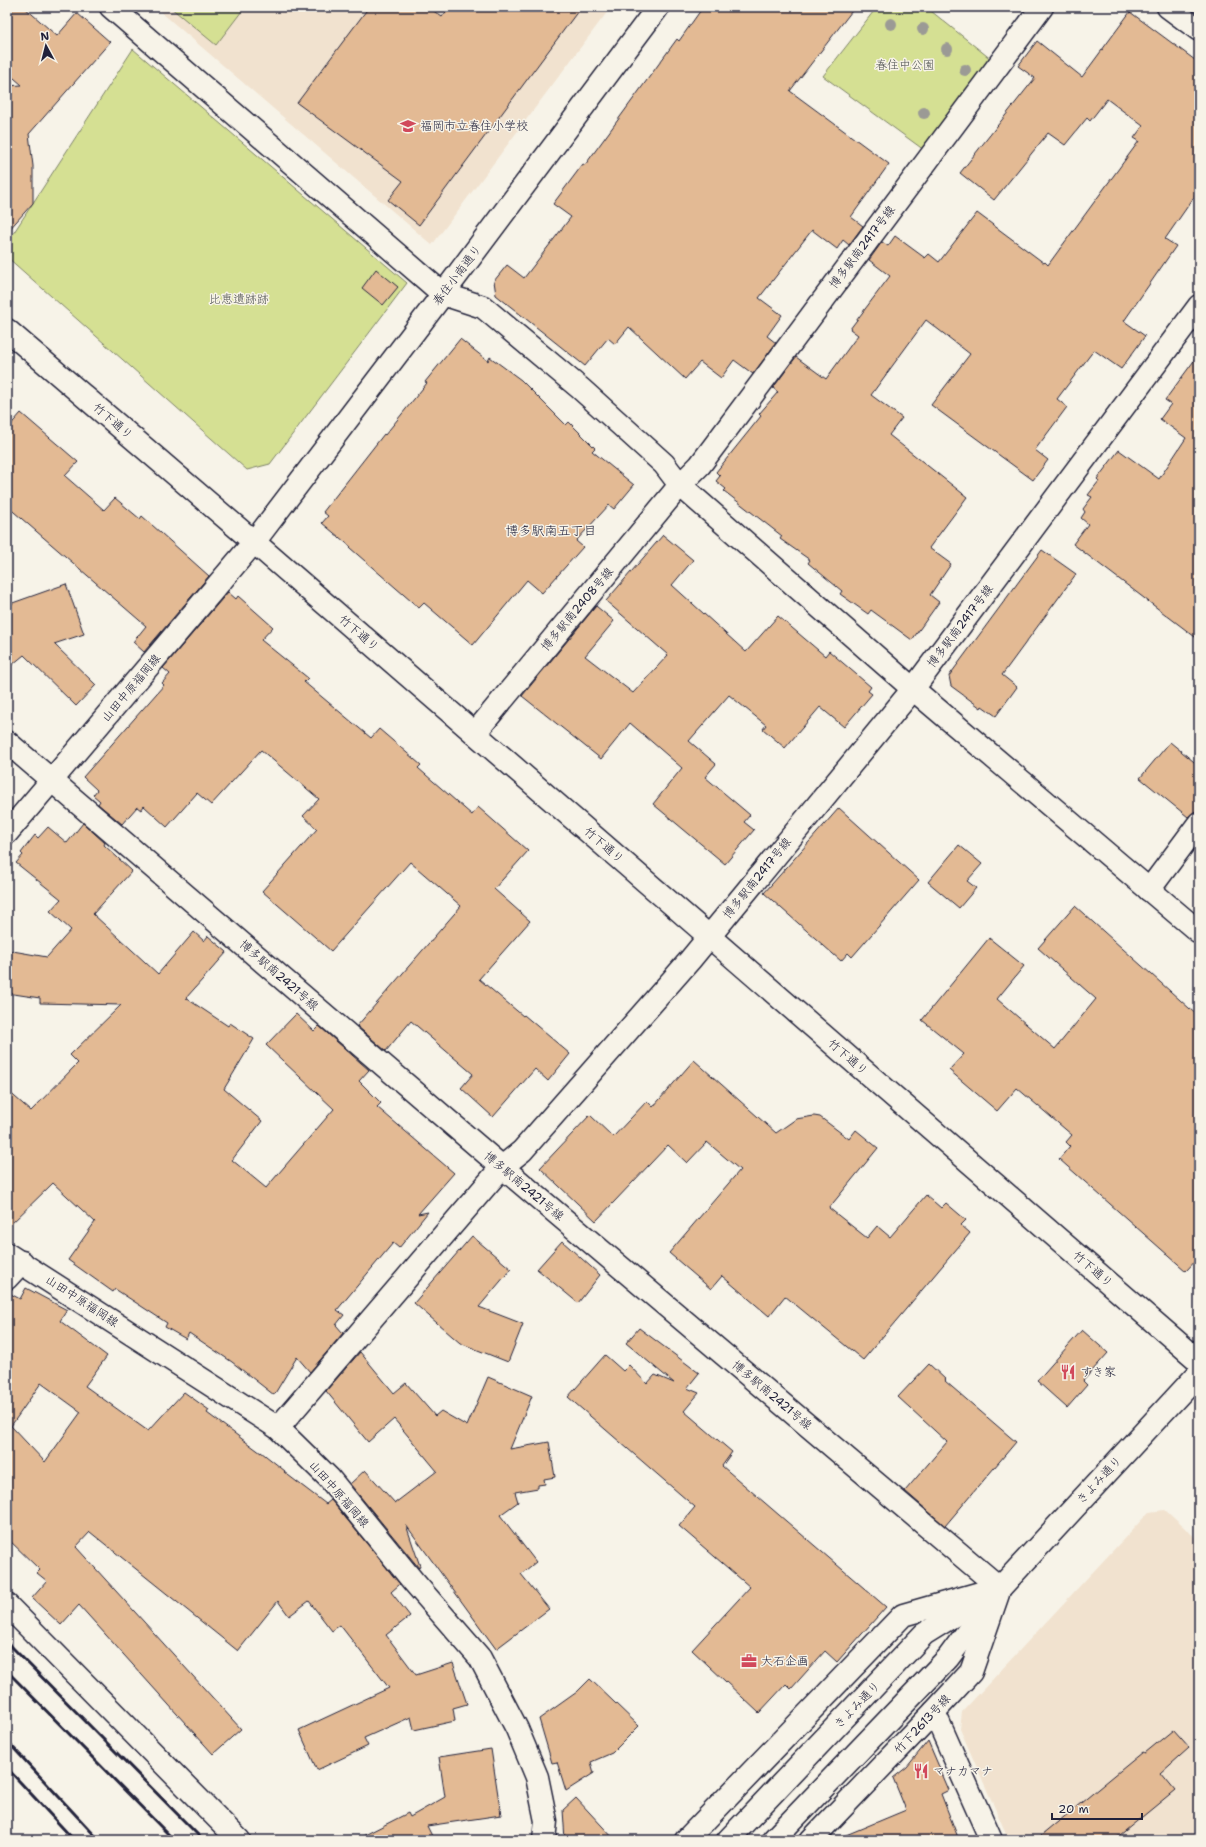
<svg xmlns="http://www.w3.org/2000/svg" width="1206" height="1847" viewBox="0 0 1206 1847" font-family="'Shantell Sans','Klee One',sans-serif">
	<style>
		.built { fill: #f1e2cf }
		.green { fill: #d5e093; stroke: #7c8167 }
		.building { fill: #e3ba94; stroke: #22223b; fill-rule: evenodd }
		.lines { fill: none; stroke-linecap: round; stroke-linejoin: round }
		.minor-casing { stroke: #22223b; stroke-width: 25 }
		.tertiary-casing { stroke: #22223b; stroke-width: 25 }
		.secondary-casing { stroke: #22223b; stroke-width: 25 }
		.minor { stroke: #f7f3e8; stroke-width: 22 }
		.tertiary { stroke: #f7f3e8; stroke-width: 22 }
		.secondary { stroke: #f7f3e8; stroke-width: 22 }
		.rail { stroke: #22223b; stroke-width: 3 }
		.tree { fill: #9b9a95 }
		.labels { text-anchor: middle; stroke-width: 3; stroke-linejoin: round; paint-order: stroke }
		.park-label { font-size: 12px; fill: #4f5251; stroke: #f7f3e8 }
		.poi-label { font-size: 12px; fill: #22223b; stroke: #f7f3e8; text-anchor: start }
		.street-label { font-size: 12px; fill: #22223b; stroke: #f7f3e8 }
		.neighbourhood-label { font-size: 13px; fill: #22223b; stroke: #f7f3e8 }
	</style>
	<rect width="100%" height="100%" fill="#f7f3e8"/>
	<filter id="ink" filterUnits="userSpaceOnUse"><feTurbulence type="fractalNoise" baseFrequency=".025" numOctaves="2"/><feDisplacementMap in="SourceGraphic" scale="8" xChannelSelector="R" yChannelSelector="G"/><feConvolveMatrix kernelMatrix="1 2 1 2 8 2 1 2 1" color-interpolation-filters="sRGB"/></filter>
	<g filter="url(#ink)">
		<g class="built">
			<path d="M155,7H611L432,245Z"/>
			<path d="M1165,1510L1199,1541V1840H1009L960,1729L962,1712L1149,1512Z"/>
		</g>
		<g class="green">
			<path d="M170,7H245L216,45Z"/>
			<path d="M877,7H926L992,60L924,150L823,76Z"/>
			<path d="M133,49L407,283L270,464L247,470L7,257V243Z"/>
		</g>
		<g class="building">
			<path d="M7,7H24L57,36L77,13L110,42L29,134L33,166V203L7,232V86L22,85L7,72Z"/>
			<path d="M369,7H428L442,17L450,7H581L419,225L388,200L403,181L297,103Z"/>
			<path d="M703,7H855L790,91L889,164L851,217L863,226L849,245L843,240L837,249L812,230L759,298L782,315L767,336L776,343L753,374L734,360L721,378L700,362L685,379L629,327L615,344L608,338L585,366L496,295L494,281L507,265L524,278L571,217L553,204L583,164L585,165L677,39L679,41Z"/>
			<path d="M1130,12L1199,63V190L1165,239L1176,246L1124,321L1145,336L1121,369L1094,350L1057,399L1067,407L1035,450L1048,460L1033,480L931,405L970,354L926,320L871,395L902,418L889,435L967,497L929,548L951,564L930,595L939,602L912,640L871,610L868,614L840,594L842,591L808,563L810,560L780,539L782,536L724,491L726,489L716,481L720,476L716,472L761,416L759,414L778,392L773,388L796,357L826,379L858,335L850,329L890,276L869,260L882,242L888,246L895,236L925,258L929,254L939,262L977,213L1044,263L1045,262L1048,265L1139,141L1134,138L1143,126L1107,99L1090,121L1087,118L1065,145L1048,133L994,200L960,173L1035,78L1018,66L1037,41L1082,77Z"/>
			<path d="M376,269L398,287L383,305L362,288Z"/>
			<path d="M460,339L488,361L490,357L521,380L566,425L569,422L595,448L592,451L634,485L614,509L609,505L576,541L583,547L542,593L527,580L473,645L424,603L419,608L350,548L351,547L322,523L328,516L323,512L384,434L385,435L427,383L425,382Z"/>
			<path d="M1199,354V640L1073,544L1088,524L1081,518L1085,512L1083,509L1092,497L1088,495L1099,481L1097,479L1119,450L1159,479L1186,438L1160,419L1171,404L1165,400Z"/>
			<path d="M21,413L78,462L65,476L104,510L115,498L140,519L142,516L209,576L144,652L133,642L146,626L7,506V429Z"/>
			<path d="M663,535L693,560L672,585L746,652L778,616L825,656L829,651L871,687L868,691L872,694L844,727L820,707L785,748L763,729L766,725L729,695L689,741L716,764L705,777L750,815L744,822L754,830L725,864L653,804L682,768L630,723L601,759L522,696L596,606L614,621L585,656L633,693L668,655L606,601Z"/>
			<path d="M1042,550L1076,574L1002,675L1017,687L996,716L982,706L981,708L951,686L949,676Z"/>
			<path d="M66,584L84,634L54,644L96,685L76,706L24,655L7,669V605Z"/>
			<path d="M228,592L236,599L238,596L273,627L261,640L308,678L304,682L371,738L379,729L421,765L418,768L472,815L478,807L528,851L494,889L530,921L479,979L523,1016L524,1015L570,1054L548,1081L535,1069L493,1117L461,1088L473,1074L411,1021L386,1051L357,1026L461,906L410,862L331,951L262,891L317,829L303,816L319,799L261,750L211,805L197,793L167,827L144,806L141,810L137,807L122,824L98,804L100,801L93,795L97,790L83,777L164,685L162,683L170,674L163,668Z"/>
			<path d="M1170,742L1199,766V811L1194,812L1188,817L1140,778Z"/>
			<path d="M839,808L919,880L852,957L848,953L841,961L764,893Z"/>
			<path d="M83,823L105,843L104,845L132,871L93,914L158,974L194,932L204,941L208,936L227,952L186,998L228,1026L230,1023L254,1039L224,1089L262,1121L232,1160L266,1188L334,1109L266,1045L296,1014L314,1031L319,1026L369,1070L359,1081L381,1103L377,1107L454,1173L418,1214L428,1212L399,1248L393,1243L337,1310L344,1315L336,1325L343,1333L310,1372L297,1357L274,1395L232,1362L189,1333L186,1339L165,1327L167,1323L115,1289L113,1292L68,1260L95,1222L53,1183L7,1228V1090L31,1111L78,1063L70,1055L121,1005L40,1003V998L7,993V950L47,957L71,930L50,911L61,899L16,863L23,855L21,853L35,835L38,838L48,827L67,843Z"/>
			<path d="M959,845L982,864L967,881L976,888L959,908L928,882Z"/>
			<path d="M1075,906L1199,1017V1257L1186,1271L1059,1159L1070,1146L1066,1142L1072,1135L1017,1088L997,1111L949,1070L964,1054L922,1020L989,938L1024,966L997,999L1055,1049L1096,999L1038,948Z"/>
			<path d="M694,1060L776,1133L796,1119L814,1116L820,1117L849,1139L856,1130L878,1148L829,1208L867,1238L877,1226L890,1237L926,1195L941,1208L946,1203L966,1220L961,1225L970,1233L863,1360L785,1296L769,1316L722,1276L711,1289L669,1253L740,1170L707,1142L687,1163L668,1145L596,1221L540,1168L590,1115L613,1137L647,1101L653,1107Z"/>
			<path d="M472,1236L511,1269L479,1307L523,1324L508,1362L460,1343L414,1303Z"/>
			<path d="M562,1241L600,1275L578,1303L537,1269Z"/>
			<path d="M26,1288L67,1310L60,1321L107,1356L85,1386L148,1431L184,1392L209,1410L207,1413L261,1453V1452L285,1471L284,1472L326,1504L331,1500L400,1584L391,1592L410,1616L386,1635L416,1675L453,1663L467,1704L453,1708L455,1721L414,1730L411,1717L364,1738L368,1746L317,1770L299,1730L389,1688L340,1625L332,1631L309,1601L289,1616L278,1601L238,1651L90,1532L76,1547L241,1729L213,1754L79,1605L61,1625L32,1598L47,1581L37,1573L40,1570L7,1538V1292L20,1299ZM41,1383L81,1412L45,1462L11,1426Z"/>
			<path d="M639,1328L699,1373L687,1388L699,1393L684,1411L732,1452L722,1466L886,1607L837,1662L825,1651L791,1689L786,1684L759,1713L692,1650L750,1587L679,1526L695,1507L568,1397L605,1355L623,1371L629,1365L647,1384L655,1375L674,1383L626,1343Z"/>
			<path d="M1082,1330L1108,1353L1083,1381L1087,1385L1067,1408L1037,1381Z"/>
			<path d="M360,1352L394,1393L406,1383L435,1416L441,1411L467,1426L488,1377L532,1396L510,1449L549,1442L555,1477L544,1479L545,1484L538,1485V1488L515,1492L518,1502L500,1515L536,1562L521,1574L549,1609L496,1649L406,1525L420,1566L419,1568L350,1484L365,1470L395,1503L437,1471L394,1419L368,1442L326,1391Z"/>
			<path d="M929,1364L946,1380L945,1381L1016,1442L945,1526L905,1491L947,1442L898,1397Z"/>
			<path d="M590,1679L639,1726L612,1753L591,1762L594,1773L566,1791L557,1762L552,1763L539,1719L577,1692Z"/>
			<path d="M1173,1730L1189,1748L1161,1773L1175,1790L1114,1840H1036L1143,1752L1145,1753Z"/>
			<path d="M928,1741L949,1790L941,1794L959,1840H834L906,1810L893,1778L907,1767Z"/>
			<path d="M491,1749L501,1815L427,1826L434,1840H355L408,1813L410,1817L445,1797L439,1757Z"/>
			<path d="M576,1798L615,1840H565L563,1810Z"/>
		</g>
		<g class="lines">
			<defs>
				<g id="minor">
					<path d="M111,7L443,294L483,307L581,389L664,464L680,485L913,689L1199,932"/>
					<path d="M1168,7L1199,30"/>
					<path d="M475,733L680,485L700,465L1042,7"/>
					<path d="M7,742L502,1167L1000,1588"/>
					<path d="M1149,890L1199,823"/>
					<path d="M7,1278L22,1262"/>
					<path d="M278,1428L502,1167L522,1151L690,960L913,689L1199,306"/>
					<path d="M7,1605L239,1840"/>
					<path d="M934,1712L991,1840"/>
					<path d="M686,1840L903,1615L987,1591"/>
					<path d="M811,1840L934,1712L971,1672L998,1594"/>
				</g>
				<g id="tertiary">
					<path d="M658,7L443,294L254,542L1199,1361"/>
					<path d="M728,1840L924,1634L990,1593"/>
					<path d="M773,1840L948,1658L1000,1588L1199,1373"/>
				</g>
				<g id="secondary">
					<path d="M7,330L254,542L7,833"/>
					<path d="M7,1254L278,1428L329,1478L413,1581L480,1658L517,1729L537,1777L546,1821L544,1840"/>
				</g>
			</defs>
			<use href="#minor" class="minor-casing"/>
			<use href="#tertiary" class="tertiary-casing"/>
			<use href="#secondary" class="secondary-casing"/>
			<use href="#minor" class="minor"/>
			<use href="#tertiary" class="tertiary"/>
			<use href="#secondary" class="secondary"/>
			<g class="rail">
				<path d="M7,1642L203,1840"/>
				<path d="M7,1671L174,1840"/>
				<path d="M7,1741L99,1840"/>
				<path d="M7,1768L74,1840"/>
			</g>
		</g>
		<g class="tree">
			<circle cx="891" cy="24" r="6"/>
			<circle cx="923" cy="29" r="6"/>
			<circle cx="947" cy="49" r="6"/>
			<circle cx="965" cy="70" r="6"/>
			<circle cx="924" cy="113" r="6"/>
		</g>
	</g>
	<defs>
		<symbol id="school-bare" viewBox="-9 -9 18 18"><path d="M0-5L7-2L0 1L-7-2ZM-4 1L0 2.5L4 1V4Q0 6-4 4Z" fill="#d1495b" stroke="#f7f3e8" stroke-width="2.5" paint-order="stroke"/></symbol>
		<symbol id="restaurant-bare" viewBox="-9 -9 18 18"><path d="M-5-6h1v4h1v-4h1v4h1v-4h1v5L-1.5 .5V6h-2V.5L-5-1ZM5-6V6H3V1.5H1.5Q1.5-4 5-6Z" fill="#d1495b" stroke="#f7f3e8" stroke-width="2.5" paint-order="stroke"/></symbol>
		<symbol id="office-bare" viewBox="-9 -9 18 18"><path d="M-6-3h4V-5.5h4V-3h4V5H-6ZM-1-4.5V-3h2v-1.5ZM-6 0V1H6V0Z" fill="#d1495b" stroke="#f7f3e8" stroke-width="2.5" paint-order="stroke"/></symbol>
	</defs>
	<g fill-rule="evenodd">
		<use href="#school-bare" x="397" y="115" width="22" height="22"/>
		<use href="#restaurant-bare" x="1057" y="1361" width="22" height="22"/>
		<use href="#office-bare" x="738" y="1650" width="22" height="22"/>
		<use href="#restaurant-bare" x="910" y="1760" width="22" height="22"/>
	</g>
	<g class="labels">
		<g class="park-label">
			<text x="905" y="69">春住中公園</text>
			<text x="239" y="303">比恵遺跡跡</text>
		</g>
		<g class="poi-label">
			<text x="420" y="130">福岡市立春住小学校</text>
			<text x="1080" y="1376">すき家</text>
			<text x="761" y="1665">大石企画</text>
			<text x="933" y="1775">マナカマナ</text>
		</g>
		<g class="street-label">
			<text transform="translate(862 247) rotate(-53)" y="4">博多駅南2417号線</text>
			<text transform="translate(457 275) rotate(-53)" y="4">春住小南通り</text>
			<text transform="translate(113 421) rotate(41)" y="4">竹下通り</text>
			<text transform="translate(577 609) rotate(-50)" y="4">博多駅南2408号線</text>
			<text transform="translate(960 626) rotate(-53)" y="4">博多駅南2417号線</text>
			<text transform="translate(359 633) rotate(41)" y="4">竹下通り</text>
			<text transform="translate(131 688) rotate(-50)" y="4">山田中原福岡線</text>
			<text transform="translate(604 845) rotate(41)" y="4">竹下通り</text>
			<text transform="translate(757 878) rotate(-51)" y="4">博多駅南2417号線</text>
			<text transform="translate(279 975) rotate(41)" y="4">博多駅南2421号線</text>
			<text transform="translate(848 1057) rotate(41)" y="4">竹下通り</text>
			<text transform="translate(524 1186) rotate(40)" y="4">博多駅南2421号線</text>
			<text transform="translate(1093 1269) rotate(41)" y="4">竹下通り</text>
			<text transform="translate(82 1301) rotate(33)" y="4">山田中原福岡線</text>
			<text transform="translate(772 1395) rotate(40)" y="4">博多駅南2421号線</text>
			<text transform="translate(1099 1480) rotate(-47)" y="4">きよみ通り</text>
			<text transform="translate(339 1494) rotate(49)" y="4">山田中原福岡線</text>
			<text transform="translate(857 1705) rotate(-46)" y="4">きよみ通り</text>
			<text transform="translate(922 1724) rotate(-47)" y="4">竹下2613号線</text>
		</g>
		<g class="neighbourhood-label">
			<text x="551" y="535">博多駅南五丁目</text>
		</g>
	</g>
	<rect width="1206" height="1847" fill="none" stroke="#f7f3e8" stroke-width="24"/>
	<rect x="12" y="12" width="1182" height="1823" fill="none" stroke="#22223b" stroke-width="1.5" filter="url(#ink)"/>
	<g transform="translate(46 46) rotate(353)" stroke="#f7f3e8" stroke-width="3" paint-order="stroke">
	<path d="M0-3L7 15L0 10L-7 15Z" fill="#22223b"/>
	<text y="-6" font-size="11" font-weight="bold" text-anchor="middle" fill="#22223b">N</text>
	</g>
	<path d="M1052 1813v6h90v-6" fill="none" stroke="#22223b" stroke-width="2"/>
	<text x="1058" y="1813" font-size="12" fill="#22223b" stroke="#f7f3e8" stroke-width="3" paint-order="stroke">20 m</text>
</svg>
